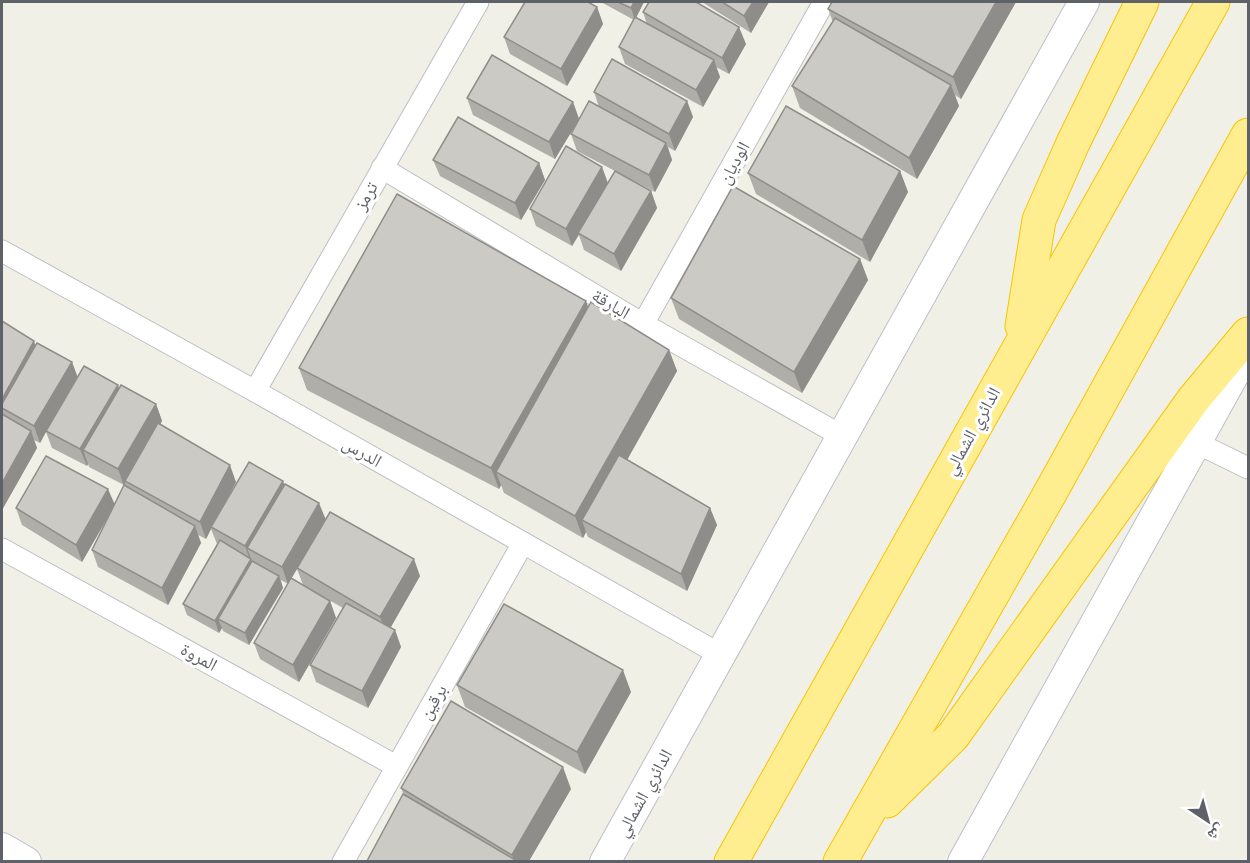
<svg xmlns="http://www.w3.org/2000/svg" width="1250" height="863" viewBox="0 0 1250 863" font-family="'Varela Round','Noto Naskh Arabic',sans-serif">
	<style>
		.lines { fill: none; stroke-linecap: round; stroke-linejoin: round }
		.street-casing { stroke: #bbbec3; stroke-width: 23 }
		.secondary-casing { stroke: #bcbfc5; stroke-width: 32 }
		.highway-casing { stroke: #f8c300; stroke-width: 35 }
		.street { stroke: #fff; stroke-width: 21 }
		.secondary { stroke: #fff; stroke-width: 30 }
		.highway { stroke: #ffee90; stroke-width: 33 }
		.wall { fill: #afaea9 }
		.shaded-wall { fill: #8f8d89 }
		.building { fill: #cccac4; stroke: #8f8d89; stroke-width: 1.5 }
		.labels { text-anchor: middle; stroke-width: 6; stroke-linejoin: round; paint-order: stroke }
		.street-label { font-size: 18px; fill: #5e6268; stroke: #fff }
	</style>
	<rect width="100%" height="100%" fill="#f1f0e7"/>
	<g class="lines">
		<defs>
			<g id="street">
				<path d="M382,168L643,324L842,436"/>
				<path d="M2,251L255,391L721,655"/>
				<path d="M643,324L824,2"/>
				<path d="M255,391L478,2"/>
				<path d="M1197,443L1248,468"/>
				<path d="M2,549L396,766"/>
				<path d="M343,862L523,543"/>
			</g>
			<g id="secondary">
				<path d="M2,848L26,862"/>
				<path d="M605,862L1084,2"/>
				<path d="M963,862L1248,349"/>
			</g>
			<g id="highway">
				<path d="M1022,326L1039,220L1073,143L1142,2"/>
				<path d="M887,801L953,736L1193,400L1248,334"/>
				<path d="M731,862L1213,2"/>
				<path d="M840,862L1049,495L1248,135"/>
			</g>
		</defs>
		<use href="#street" class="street-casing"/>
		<use href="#secondary" class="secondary-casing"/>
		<use href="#highway" class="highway-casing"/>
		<use href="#street" class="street"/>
		<use href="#secondary" class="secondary"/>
		<use href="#highway" class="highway"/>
	</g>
	<g class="wall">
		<path d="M601,2H644L636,17L647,24L643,12L746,44L729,74L716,67L720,77L703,107L625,64L619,47L634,20Z"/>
		<path d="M702,2H769L751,33Z"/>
		<path d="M832,2H1016L961,99L955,95L959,106L917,179L800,108L792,86L833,22L828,9Z"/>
		<path d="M597,7L603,24L567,86L510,54L504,37Z"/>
		<path d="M594,92L687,101L693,117L675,151L668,147L672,160L655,192L577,151L571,134L599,107Z"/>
		<path d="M467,98L573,102L579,119L555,159L473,115Z"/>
		<path d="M433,160L539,163L545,180L521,220L440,176Z"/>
		<path d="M602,167L608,183L651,191L657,208L621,271L584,250L579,235L572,246L536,226L530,209Z"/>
		<path d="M900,171L908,192L870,262L756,194L748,173Z"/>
		<path d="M860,259L868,280L802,393L679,319L671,298Z"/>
		<path d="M588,307L669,350L677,371L627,460L710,508L717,525L687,591L588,537L586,532L583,538L504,493L501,485L499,489L307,390L299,368Z"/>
		<path d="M2,321L35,346L72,362L77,377L120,388L156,404L162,421L160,424L236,482L225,502L285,485L326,520L420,576L390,628L395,630L401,647L368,708L316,682L310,665L343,608L303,585L297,569L291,579L330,601L336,618L299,682L260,659L254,643L288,584L281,580L283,588L249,645L223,631L222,628L219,633L187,615L183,604L217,544L211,529L206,539L198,535L201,543L168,605L98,567L92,550L108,516L82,562L22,525L16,508L114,505L124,485L89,467L88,464L87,466L52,448L46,432L40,443L34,440L37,448L2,510Z"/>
		<path d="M457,685L631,692L585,774L465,707Z"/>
		<path d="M401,788L571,789L529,861H367L404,795Z"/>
	</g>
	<g class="shaded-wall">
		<path d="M634,2H644L635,20L631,8Z"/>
		<path d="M753,2H769L751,33L744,16Z"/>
		<path d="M996,2H1016L961,99L953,77Z"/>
		<path d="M597,7L603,24L567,86L561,69Z"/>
		<path d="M739,27L746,44L729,74L722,58Z"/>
		<path d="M714,60L720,77L703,107L696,90Z"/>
		<path d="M951,85L959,106L917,179L909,158Z"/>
		<path d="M687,101L693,117L675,151L669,134Z"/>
		<path d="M573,102L579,119L555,159L549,142Z"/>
		<path d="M666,143L672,160L655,192L649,175Z"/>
		<path d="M539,163L545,180L521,220L515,203Z"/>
		<path d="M602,167L608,184L572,246L566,229Z"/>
		<path d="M900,171L908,192L870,262L862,240Z"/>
		<path d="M651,191L657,208L621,271L614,254Z"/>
		<path d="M860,259L868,280L802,393L794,372Z"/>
		<path d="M586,301L594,323L496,472L501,485L499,489L491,468Z"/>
		<path d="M34,341L40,358L2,408V399Z"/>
		<path d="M669,350L677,371L591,524L582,520L586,532L583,538L575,516Z"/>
		<path d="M72,362L78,378L46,431V432L40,443L34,426Z"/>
		<path d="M118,385L124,402L83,450L88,464L87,466L80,449Z"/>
		<path d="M156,404L162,421L126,482L125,481V483L124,486L118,469Z"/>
		<path d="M31,431L37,448L2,510V483Z"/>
		<path d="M230,465L236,482L212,528L211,527V529L206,539L200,522Z"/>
		<path d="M283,481L289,498L247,548L255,570L218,619L222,628L219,633L215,621L250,560L245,546Z"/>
		<path d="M108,489L115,505L82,562L76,545Z"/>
		<path d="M319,503L326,520L288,584L282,567Z"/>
		<path d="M710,508L717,525L687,591L681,574Z"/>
		<path d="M195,526L201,543L168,605L162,588Z"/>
		<path d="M414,559L420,576L387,634L380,617Z"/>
		<path d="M279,576L283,588L249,645L245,633Z"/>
		<path d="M330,601L336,618L299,682L293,665Z"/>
		<path d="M395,630L401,647L368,708L362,691Z"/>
		<path d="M623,670L631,692L585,774L577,752Z"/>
		<path d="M563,767L571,789L529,861H514L512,855Z"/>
	</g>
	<g class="building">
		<path d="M525,2H588L597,7L561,69L504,37Z"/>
		<path d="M618,2H634L631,8Z"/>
		<path d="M649,2H696L739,27L722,58L643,12Z"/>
		<path d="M722,2H753L744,16Z"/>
		<path d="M832,2H996L953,77L828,9Z"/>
		<path d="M635,17L714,60L696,90L619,47Z"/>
		<path d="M835,18L951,85L909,158L792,86Z"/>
		<path d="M492,55L573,102L549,142L467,98Z"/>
		<path d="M612,59L687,101L669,134L594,92Z"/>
		<path d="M589,101L666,143L649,175L571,134Z"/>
		<path d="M786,106L900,171L862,240L748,173Z"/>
		<path d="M458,117L539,163L515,203L433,160Z"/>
		<path d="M566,146L602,167L566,229L530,209Z"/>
		<path d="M615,171L651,191L614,254L578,233Z"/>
		<path d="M733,186L860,259L794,372L671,298Z"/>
		<path d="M397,194L586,301L491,468L299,368Z"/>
		<path d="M591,302L669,350L575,516L496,472Z"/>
		<path d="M2,321L34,341L2,399Z"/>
		<path d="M37,343L72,362L34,426L2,408V404Z"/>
		<path d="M84,366L118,385L80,449L46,431Z"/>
		<path d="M121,385L156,404L118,469L83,450Z"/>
		<path d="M2,414L31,431L2,483Z"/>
		<path d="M158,423L230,465L200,522L125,481Z"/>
		<path d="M619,455L710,508L681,574L582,520Z"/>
		<path d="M46,456L108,489L76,545L16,508Z"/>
		<path d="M249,462L283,481L245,546L211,527Z"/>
		<path d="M285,484L319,503L282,567L247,548Z"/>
		<path d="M124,485L195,526L162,588L92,550Z"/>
		<path d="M330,512L414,559L380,617L297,568Z"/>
		<path d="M220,540L251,559L215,621L183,604Z"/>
		<path d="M252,561L279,576L245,633L218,619Z"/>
		<path d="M291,578L330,601L293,665L254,643Z"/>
		<path d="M346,603L395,630L362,691L310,665Z"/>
		<path d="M504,604L623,670L577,752L457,685Z"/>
		<path d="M451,701L563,767L512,855L401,788Z"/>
		<path d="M403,794L517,861H367Z"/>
	</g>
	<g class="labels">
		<g class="street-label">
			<text transform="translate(734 163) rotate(-61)" y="6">الوديان</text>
			<text transform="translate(366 196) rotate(-60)" y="6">ترمز</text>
			<text transform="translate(611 304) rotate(31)" y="6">البارقة</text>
			<text transform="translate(972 431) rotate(-61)" y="6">الدائري الشمالي</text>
			<text transform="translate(362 452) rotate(30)" y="6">الدرس</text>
			<text transform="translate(199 657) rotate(29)" y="6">المروة</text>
			<text transform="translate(433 702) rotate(-60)" y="6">برقين</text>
			<text transform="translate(644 793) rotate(-61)" y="6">الدائري الشمالي</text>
		</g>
	</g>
	<rect width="1250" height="863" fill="none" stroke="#5e6268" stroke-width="6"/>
	<g transform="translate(1208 821) rotate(144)" stroke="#ffffff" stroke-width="4.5" paint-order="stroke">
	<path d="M0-4.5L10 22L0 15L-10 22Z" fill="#5e6268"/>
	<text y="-9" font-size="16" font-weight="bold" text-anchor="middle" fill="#5e6268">ش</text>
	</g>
</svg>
